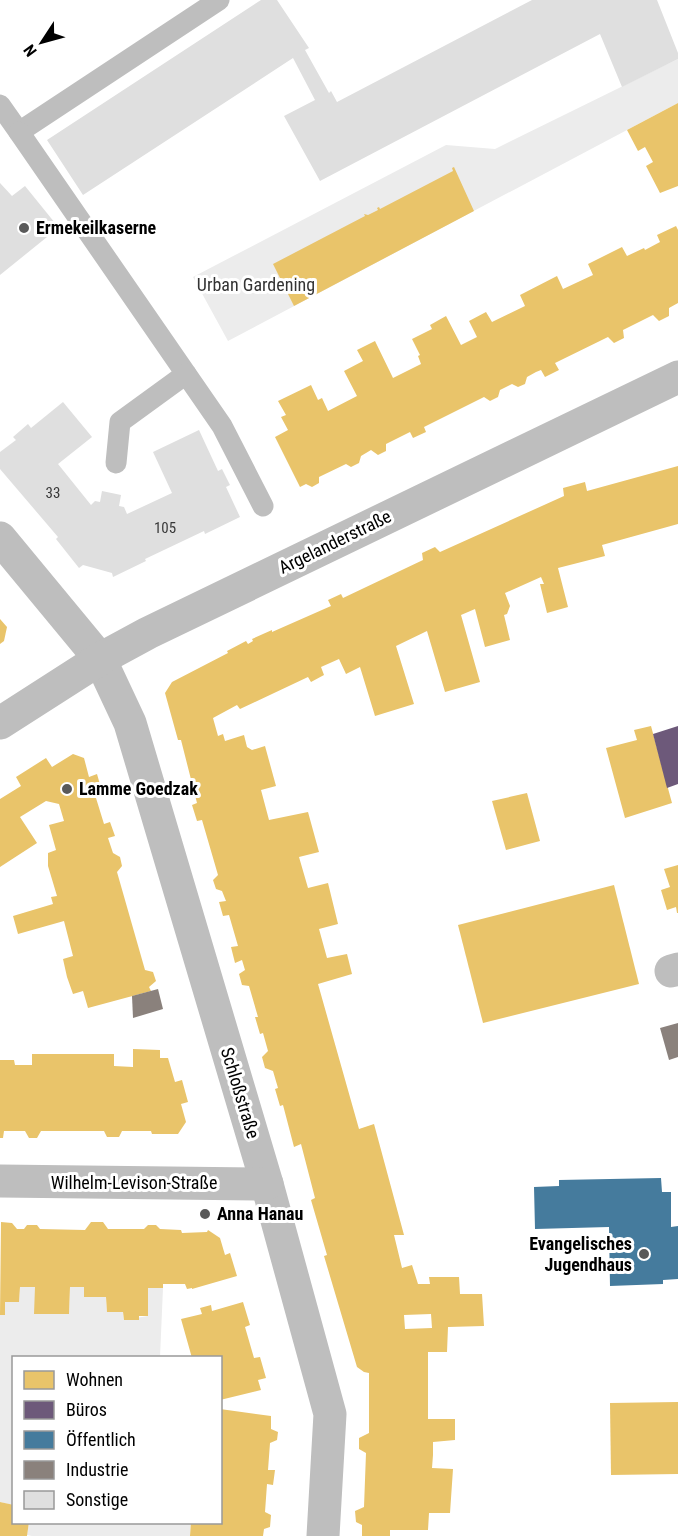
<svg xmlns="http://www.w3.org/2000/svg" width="678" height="1536" viewBox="0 0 678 1536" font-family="'Roboto Condensed',sans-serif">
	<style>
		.green { fill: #ececec }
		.homes { fill: #e9c46a; fill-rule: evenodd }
		.offices { fill: #6d597a }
		.public { fill: #457b9d }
		.industry { fill: #8a817c }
		.building { fill: #dfdfdf }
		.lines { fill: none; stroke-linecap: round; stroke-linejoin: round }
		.lane { stroke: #bebebe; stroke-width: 21 }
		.street { stroke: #bebebe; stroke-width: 33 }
		.poi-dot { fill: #595959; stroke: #fff; stroke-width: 2 }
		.labels { text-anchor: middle; stroke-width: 6; stroke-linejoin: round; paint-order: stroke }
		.number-label { font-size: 15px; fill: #383838 }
		.poi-label { font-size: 18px; font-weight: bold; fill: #000; stroke: #fff; text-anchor: start }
		.park-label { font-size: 18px; fill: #333; stroke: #fff }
		.street-label { font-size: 18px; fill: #000; stroke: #fff }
	</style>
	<rect width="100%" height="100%" fill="#fff"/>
	<g class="green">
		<path d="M678,59V103L228,341L193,277L446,145L495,149Z"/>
		<path d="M20,1287H35V1314H69L70,1287H84L85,1297H106L107,1312H123L124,1320L148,1316V1288H163L160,1357L14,1358L13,1505L0,1502V1315H5V1302H19Z"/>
		<path d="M29,1523H191L190,1536H32L27,1535Z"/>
	</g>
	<g class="homes">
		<path d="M678,103V186L660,193L646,166L653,162L645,147L638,151L627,130Z"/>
		<path d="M454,167L474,211L294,306L273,264L365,216L364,214L368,215L378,210L377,208L379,207L380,209L453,171L452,168Z"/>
		<path d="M676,226L678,230V303L669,308V316L659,321L653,315L623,330L624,338L614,343L608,337L555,363L559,370L545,377L541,370L536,372L527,377L525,384L518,387L512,384L500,390L498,397L490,401L484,397L424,427L426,432L413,438L410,432L386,444V451L378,455L371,450L361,456L359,463L351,467L346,464L319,477V483L312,487L306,484L300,487L275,437L288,430L281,417L286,415L278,401L311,385L318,400L322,398L328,411L357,396L344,371L363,361L357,350L375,341L393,378L421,364L418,356L420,355L412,339L432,329L430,325L446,316L461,345L477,337L469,321L486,312L492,322L525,306L520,295L557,276L563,289L593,275L588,264L622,247L627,256L644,248L645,250L660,242L657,235Z"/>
		<path d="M678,466V524L602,545L605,556L558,568L568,607L547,613L540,584H544L541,577L505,593L510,606L507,614L504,615L510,640L485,647L475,609L461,615L480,682L445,692L427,631L396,646L414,704L375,716L360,667L346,674L339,659L321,667L324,675L311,682L308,677L240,709L237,705L213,718L218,736L223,734L225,741L244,735L247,747L252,750L265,746L276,786L261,790L269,820L308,812L319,852L299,857L308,888L328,883L338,924L319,929L327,958L347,954L352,974L318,984L359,1129L374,1124L404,1235H394L402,1268L412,1265L418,1284H430L429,1277H459L460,1294H482L484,1326L448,1327L447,1352H428V1419H455V1440L433,1442V1455L432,1468L453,1469L450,1513H429L428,1530H390V1536H362V1525L356,1522L355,1511L364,1507L366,1453L359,1449V1438L369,1433V1373L364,1372L357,1367L324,1256L327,1255L311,1200L315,1198L301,1144L294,1147L283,1105L280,1106L275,1089L278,1088L273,1071L265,1068L262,1057L268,1051L263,1033L260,1034L255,1017H258L249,986L242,985L239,974L245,970L242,960L235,963L231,947L238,946L229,915L223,916L219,902L226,901L222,891L216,889L213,880L218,875L202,820L197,821L192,805L197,803L181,740H178L165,693L172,682L228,653L227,651L246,641L248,644L253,641L252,639L272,630V632L331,606L328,600L341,594L343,598L423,560L422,553L435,547L440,552L564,496L563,488L585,482L587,491ZM431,1314L432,1328L405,1329L404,1315Z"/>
		<path d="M0,619L7,627L4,641L0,644Z"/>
		<path d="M651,726L672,803L625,818L606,748L637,740L634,730Z"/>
		<path d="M73,754L84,758L89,777L97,774L103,795L96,798L104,824L110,822L115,836L108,838L113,853L120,857L122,866L117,872L145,970L153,972L156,981L149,987L151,991L88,1008L83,991L73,994L67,977L63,959L73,956L64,921L18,934L13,916L53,904L51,897L57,896L48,866V853L56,850L49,825L64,821L59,804L46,801L20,817L37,843L0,867V799L21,786L16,777L46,758L52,767Z"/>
		<path d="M527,793L540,841L506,850L492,801Z"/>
		<path d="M678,865V913H677L676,907L667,910L661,890L670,887L664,869Z"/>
		<path d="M614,885L639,984L483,1023L458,925Z"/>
		<path d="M133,1049L160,1050V1058H168L175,1082L182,1080L188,1102L181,1104L186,1122L178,1134H152L151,1131H122L119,1137H107L104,1131H41L37,1138H29L25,1131H4L3,1138H0V1060H14L15,1065H32V1054H114V1066L133,1067Z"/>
		<path d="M1,1222L12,1223L17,1229H24L27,1225H37L40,1229L85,1230L91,1222H103L108,1229H144L148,1225H156L160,1229L181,1230L182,1233L207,1232L208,1230L220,1238L225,1255L230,1253L237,1276L192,1289V1288L187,1289L185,1284H163V1288H148V1316H139V1320H124L123,1312H107L106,1297H84V1287H70L69,1314H34L35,1287H20L19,1302H5V1315H0Z"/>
		<path d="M243,1302L250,1325L245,1327L254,1358L260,1357L266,1378L258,1380L261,1390L220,1400V1358H192L181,1319L202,1314L200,1308L211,1305L212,1311Z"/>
		<path d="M678,1402V1474L611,1475L610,1403Z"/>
		<path d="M220,1409L271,1416V1429L278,1432L277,1440L270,1443L268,1470H275L273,1485L267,1484L265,1512L271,1515L270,1527L264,1529L263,1536H190L191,1522H220Z"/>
		<path d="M0,1502L14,1505V1522H29L27,1536H0Z"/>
	</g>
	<path class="offices" d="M678,726V784L667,788L653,734Z"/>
	<path class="public" d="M661,1178L662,1192H671V1227L678,1226V1279L663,1280V1284L610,1286L609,1227L535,1229L534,1187L559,1186V1180Z"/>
	<g class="industry">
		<path d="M158,989L163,1009L133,1018L132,996Z"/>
		<path d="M678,1023V1057L669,1060L660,1028Z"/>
	</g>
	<g class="building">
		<path d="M261,0H277L309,48L305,50L329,93L331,91L337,102L532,0H657L678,53V59L622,87L600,34L320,181L284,116L315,100L293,58L83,195L47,140Z"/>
		<path d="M0,183L12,196L25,186L55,223L42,232L47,237L0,275Z"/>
		<path d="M63,402L92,437L58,464L91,505L95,501L100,502L102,491L121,495L119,506L124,507L127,514L172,493L153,452L199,430L218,471L222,469L230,485L226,487L240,517L205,534L204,531L145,559L146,561L113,577L112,573L83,565L79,568L56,539L58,537L0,469V452L16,440L13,437L28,424L31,428Z"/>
	</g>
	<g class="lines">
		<g class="lane">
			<path d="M0,105L19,132L219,0"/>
			<path d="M19,132L222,426L263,506"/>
			<path d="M116,463L120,422L186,374"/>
		</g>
		<g class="street">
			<path d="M0,538L100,659L130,723L267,1184L330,1414L323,1536"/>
			<path d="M0,723L100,659L148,633L678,377"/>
			<path d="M671,971L678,969"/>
			<path d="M0,1181L267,1184"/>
		</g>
	</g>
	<g class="poi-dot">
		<circle cx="24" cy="228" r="6"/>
		<circle cx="67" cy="789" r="6"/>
		<circle cx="205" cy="1214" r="6"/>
		<circle cx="644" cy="1254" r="6"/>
	</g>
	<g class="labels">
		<g class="number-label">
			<text x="53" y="498">33</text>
			<text x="165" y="533">105</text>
		</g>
		<g class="poi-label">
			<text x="36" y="234">Ermekeilkaserne</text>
			<text x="79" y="795">Lamme Goedzak</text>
			<text x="217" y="1220">Anna Hanau</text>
			<text x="632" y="1250" text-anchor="end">Evangelisches<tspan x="632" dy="21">Jugendhaus</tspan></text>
		</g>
		<g class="park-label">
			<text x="256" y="291">Urban Gardening</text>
		</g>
		<g class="street-label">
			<text transform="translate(335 542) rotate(-26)" y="6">Argelanderstraße</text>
			<text transform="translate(240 1093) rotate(73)" y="6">Schloßstraße</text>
			<text x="134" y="1189">Wilhelm-Levison-Straße</text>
		</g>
	</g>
	<rect x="12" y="1356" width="210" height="168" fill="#ffffff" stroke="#999999" stroke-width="1.5"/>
	<rect x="24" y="1371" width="30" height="18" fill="#e9c46a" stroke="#999999" stroke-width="1.5"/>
	<text x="66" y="1386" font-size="18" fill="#000000">Wohnen</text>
	<rect x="24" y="1401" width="30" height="18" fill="#6d597a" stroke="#999999" stroke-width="1.5"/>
	<text x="66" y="1416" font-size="18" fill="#000000">Büros</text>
	<rect x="24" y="1431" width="30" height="18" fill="#457b9d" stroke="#999999" stroke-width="1.5"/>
	<text x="66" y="1446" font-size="18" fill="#000000">Öffentlich</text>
	<rect x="24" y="1461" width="30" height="18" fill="#8a817c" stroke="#999999" stroke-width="1.5"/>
	<text x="66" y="1476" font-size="18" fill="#000000">Industrie</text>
	<rect x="24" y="1491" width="30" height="18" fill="#dfdfdf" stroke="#999999" stroke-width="1.5"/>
	<text x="66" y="1506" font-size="18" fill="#000000">Sonstige</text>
	<g transform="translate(42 42) rotate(234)" stroke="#ffffff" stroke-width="4.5" paint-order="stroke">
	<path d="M0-4.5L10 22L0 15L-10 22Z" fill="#000000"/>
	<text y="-9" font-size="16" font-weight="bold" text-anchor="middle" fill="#000000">N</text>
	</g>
</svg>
